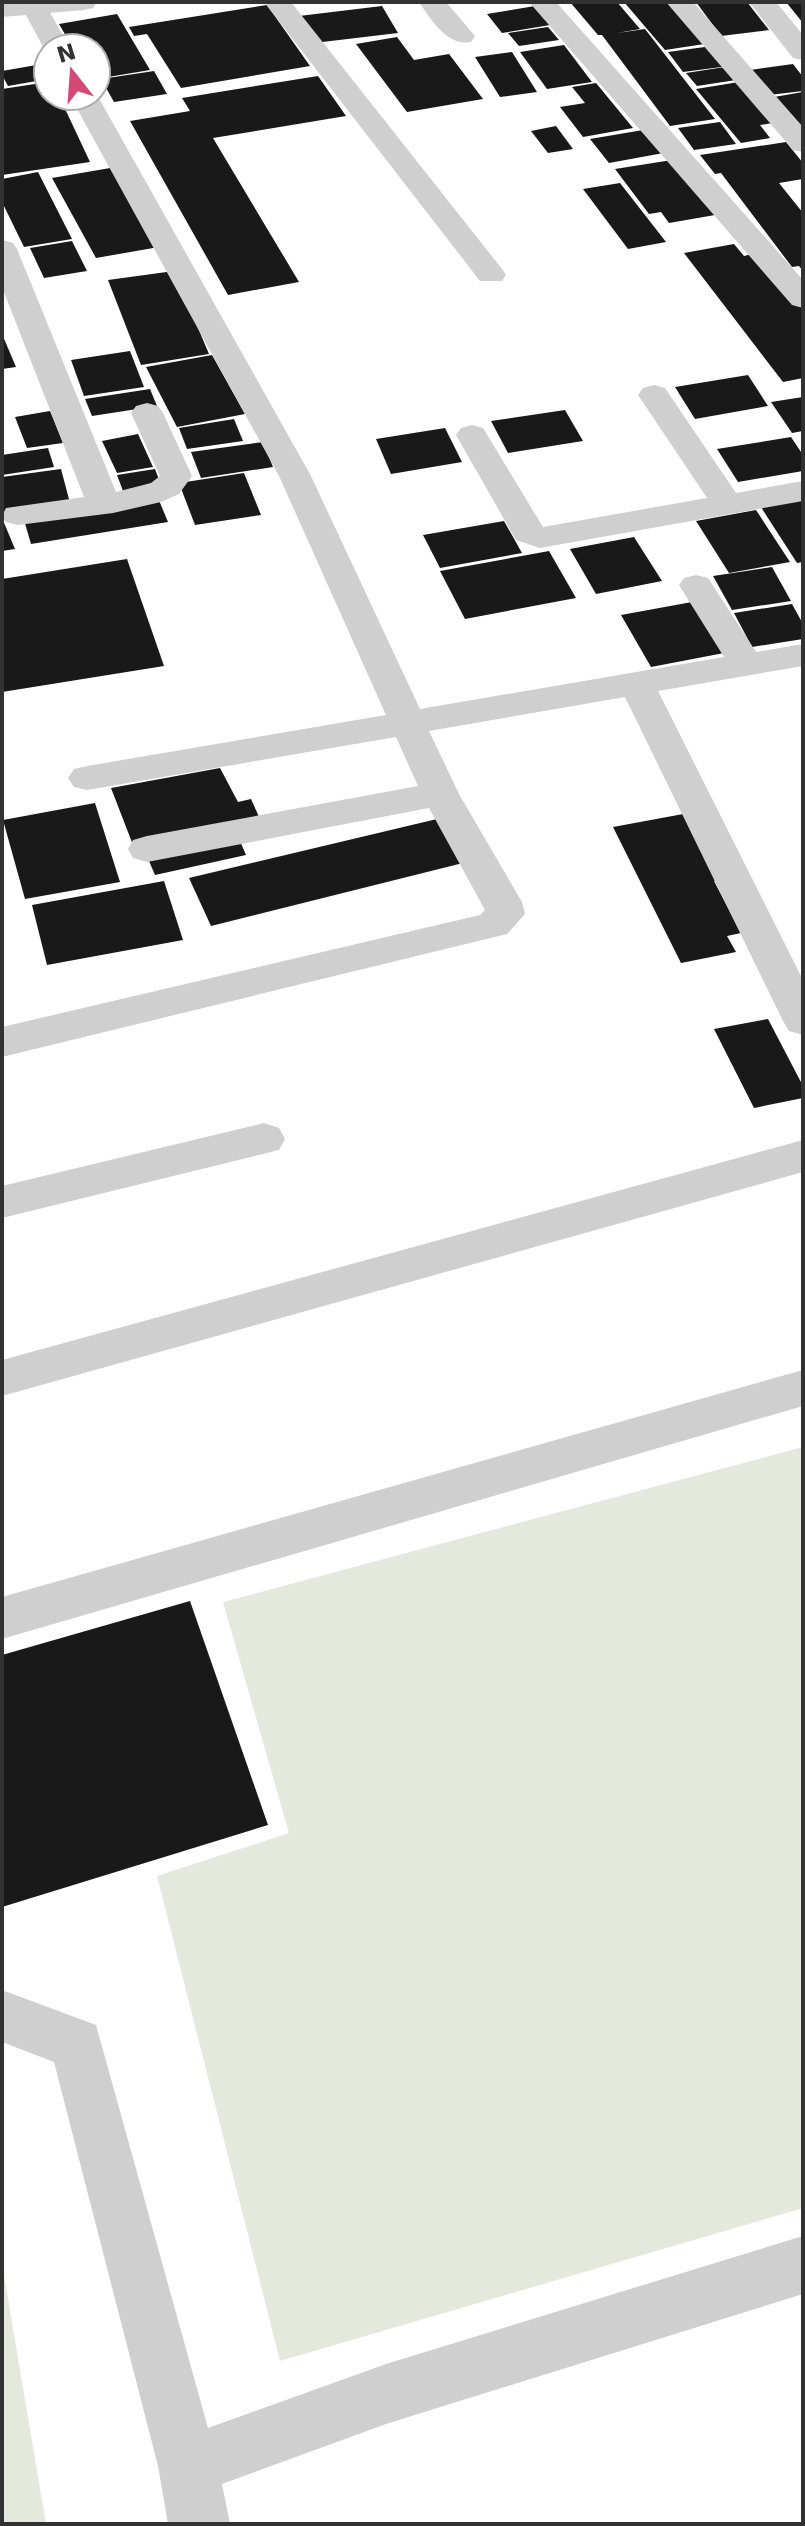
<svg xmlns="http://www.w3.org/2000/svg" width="805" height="2526" viewBox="0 0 805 2526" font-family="'DejaVu Sans',sans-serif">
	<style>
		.green { fill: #e5e8dd }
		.building { fill: #191919 }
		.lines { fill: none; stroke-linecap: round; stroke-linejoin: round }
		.minor { fill: #cfcfcf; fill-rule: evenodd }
		.tertiary { fill: #cfcfcf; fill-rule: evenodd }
	</style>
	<rect width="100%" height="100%" fill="#fff"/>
	<g class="green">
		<path d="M803,1447V2208L280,2361L157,1876L289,1833L223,1602Z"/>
		<path d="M2,2263L46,2524H2Z"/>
	</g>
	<g class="building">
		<path d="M570,2H617L640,29L617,33L645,29L715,119L670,126L602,35H598Z"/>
		<path d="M624,2H676L711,43L665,50Z"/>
		<path d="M696,2H747L769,30L721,36Z"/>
		<path d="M786,2H803V23Z"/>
		<path d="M267,5L310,66L181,88L147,34L134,36L129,27Z"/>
		<path d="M382,6L398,33L314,43L299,16Z"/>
		<path d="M535,6L550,25L502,33L487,14Z"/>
		<path d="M117,14L150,70L96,79V48H73L59,24Z"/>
		<path d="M548,27L559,40L519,46L508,33Z"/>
		<path d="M397,37L414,60L449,54L483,99L407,112L356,44Z"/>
		<path d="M564,45L592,82L547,89L520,52Z"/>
		<path d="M712,46L729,66L683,72L668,52Z"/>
		<path d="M512,52L537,92L500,97L475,57Z"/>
		<path d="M48,63V79L8,86L2,75V71Z"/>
		<path d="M793,64L803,77V91L769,95L750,70Z"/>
		<path d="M725,67L736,80L697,86L686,73Z"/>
		<path d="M154,71L167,94L114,102L101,79Z"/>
		<path d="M318,76L346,116L213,138L299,282L228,295L130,121L190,111L182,98Z"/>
		<path d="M48,82V96H59L90,162L2,175V89Z"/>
		<path d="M739,82L773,123L760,125L770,138L741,143L696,89Z"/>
		<path d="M596,83L633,128L583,137L560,107L585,103L572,87Z"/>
		<path d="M803,92V129L774,97Z"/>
		<path d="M720,122L736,144L694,150L678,128Z"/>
		<path d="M556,126L573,149L548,153L531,131Z"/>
		<path d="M649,129L669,152L609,163L590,139Z"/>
		<path d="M786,142L803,163V179L779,183L803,213V271L799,266L792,267L721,173L715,174L700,155Z"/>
		<path d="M672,160L715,215L669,223L661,212L649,214L615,169Z"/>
		<path d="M116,167L159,247L96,258L52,178Z"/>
		<path d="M38,172L72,239L24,247L2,202V179Z"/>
		<path d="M620,183L666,242L628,249L583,189Z"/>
		<path d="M72,241L87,271L44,278L30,248Z"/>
		<path d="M734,244L744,256L756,253L803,308V378L783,382L684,253Z"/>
		<path d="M174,271L209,354L141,365L108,280Z"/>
		<path d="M2,334L16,367L2,369Z"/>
		<path d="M130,351L144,387L84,396L71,360Z"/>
		<path d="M212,355L245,414L177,427L146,367Z"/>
		<path d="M748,375L768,406L695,419L675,387Z"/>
		<path d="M150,389L157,406L92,416L85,399Z"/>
		<path d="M803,397V431L792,433L771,402Z"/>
		<path d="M565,410L583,441L508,453L491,421Z"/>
		<path d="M50,411L63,443L27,448L15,417Z"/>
		<path d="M234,419L243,441L187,449L179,428Z"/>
		<path d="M445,428L462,462L391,474L376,439Z"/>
		<path d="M138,434L153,467L117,473L102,441Z"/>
		<path d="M791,437L803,455V471L738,482L717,449Z"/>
		<path d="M263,442L273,467L201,478L191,452Z"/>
		<path d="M48,448L54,467L2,475V455Z"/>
		<path d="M61,469L70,503L2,513V477Z"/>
		<path d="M155,469L161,485L123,491L117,475Z"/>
		<path d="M244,473L261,515L195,525L179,483Z"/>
		<path d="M803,496V562L797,563L759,504Z"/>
		<path d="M158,498L168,522L31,544L24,520Z"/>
		<path d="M756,510L790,562L729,573L696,521Z"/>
		<path d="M2,518L15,549L2,551Z"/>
		<path d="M504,521L522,553L440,568L423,535Z"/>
		<path d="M634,537L662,581L596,594L570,549Z"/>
		<path d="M549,551L576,598L465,619L440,571Z"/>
		<path d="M127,559L164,666L2,692V579Z"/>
		<path d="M772,567L791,601L732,610L713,576Z"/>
		<path d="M692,602L724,653L651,667L621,615Z"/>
		<path d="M792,604L803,624V639L752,647L734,613Z"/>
		<path d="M220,768L238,802L251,799L260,819L133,845L111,788Z"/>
		<path d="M95,803L120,882L25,899L3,820Z"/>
		<path d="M694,812L729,878L714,881L741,933L727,936L736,952L681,963L613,827Z"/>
		<path d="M437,819L463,863L211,926L189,878Z"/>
		<path d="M240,841L246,855L155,875L149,861Z"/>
		<path d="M164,881L183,940L47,965L32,905Z"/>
		<path d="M768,1019L803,1086V1098L754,1108L714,1029Z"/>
		<path d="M190,1601L268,1825L2,1907V1655Z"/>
	</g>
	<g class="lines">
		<g class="minor">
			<path d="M24,2H44L70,48H48L47,54L21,6Z"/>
			<path d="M264,2H291L502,269L506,275L502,281H480Z"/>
			<path d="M419,2H446L475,36L471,42C448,47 431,20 419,2Z"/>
			<path d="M529,2H556L803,280V308L792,305Z"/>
			<path d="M666,2H693L803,127V152L793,150Z"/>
			<path d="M749,2H776L803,35V60L793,58Z"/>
			<path d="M96,93L311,476L420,709L724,657L679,585L684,578L696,575L708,578L756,652L803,644V666L658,691L803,980V1035L789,1031L783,1021L625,697L429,731L459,794L522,902L525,914L507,934L2,1057V1027L480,915L485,910L429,808L147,862L133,858L128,849L133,840L147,836L418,786L396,737L87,790L74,787L68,778L74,769L87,766L386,715L279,476L70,96Z"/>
			<path d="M2,240L13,243L17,249L116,492L151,483L160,476L131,413L136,406L147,403L158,406L163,413L192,476L179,494L161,502L113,513L18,525L6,522L2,516L6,508L84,497L2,287Z"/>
			<path d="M654,385L665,388L736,493L803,481V501L540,548L516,540L456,435L461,428L472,425L483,428L543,527L707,498L638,395L643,388Z"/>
			<path d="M264,1123L279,1128L285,1139L279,1150L2,1218V1186Z"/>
			<path d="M803,1140V1172L2,1396V1360Z"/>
			<path d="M803,1370V1406L2,1639V1597Z"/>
			<path d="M2,1990L96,2025L208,2428L386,2364L803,2236V2294L386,2424L222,2484L230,2524H168L158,2466L54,2062L2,2042Z"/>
		</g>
		<path class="tertiary" d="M2,2H97L93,8L84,10L2,17Z"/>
	</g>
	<rect width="805" height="2526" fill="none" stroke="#323232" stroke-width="8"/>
	<g transform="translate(72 72) rotate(343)"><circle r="38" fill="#ffffff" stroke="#adadad" stroke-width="2"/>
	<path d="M0-6L14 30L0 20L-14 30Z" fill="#d44a76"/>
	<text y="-12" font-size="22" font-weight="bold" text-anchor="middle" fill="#323232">N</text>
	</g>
</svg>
